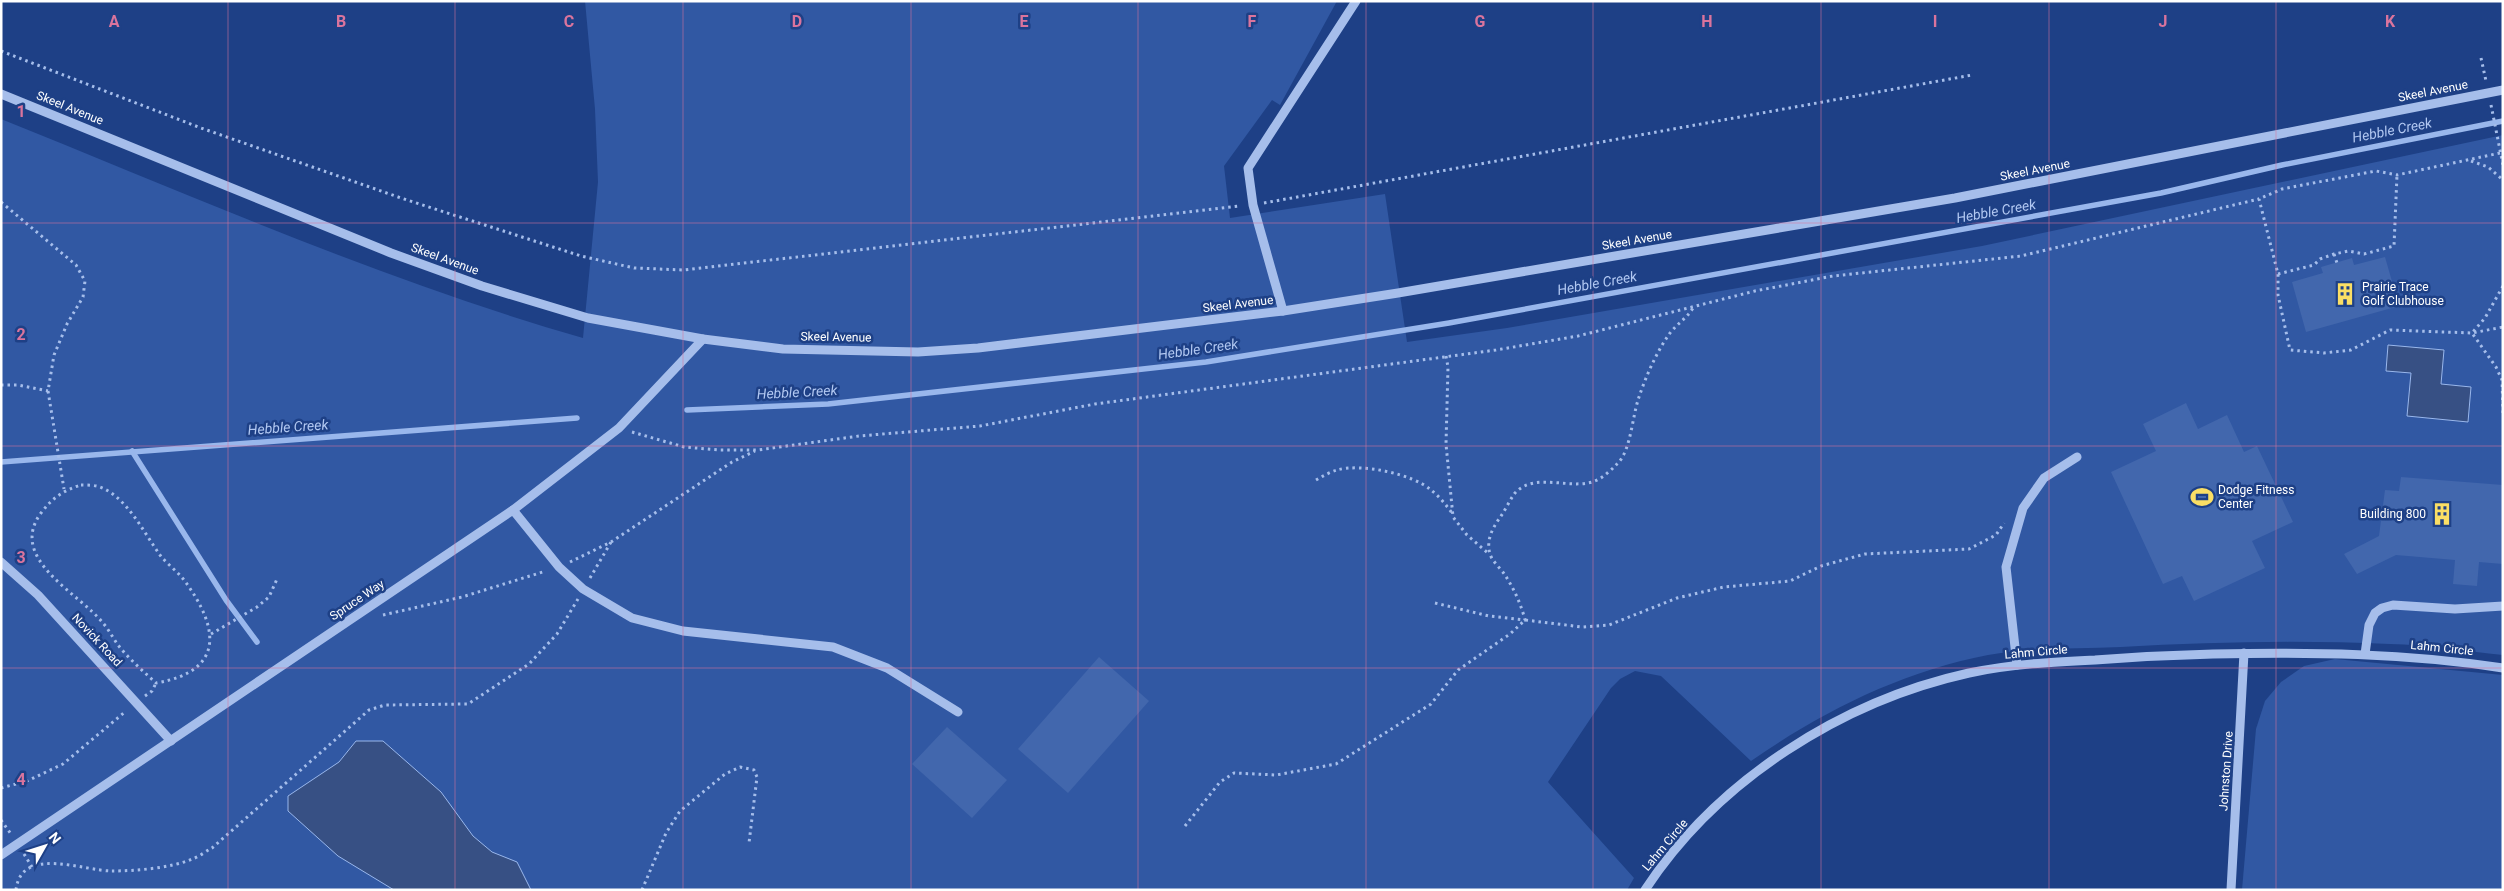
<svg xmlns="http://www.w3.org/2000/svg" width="2504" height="891" viewBox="0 0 2504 891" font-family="Roboto,sans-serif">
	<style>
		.green { fill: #3158a3 }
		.water { fill: #375084; stroke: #99b7ec }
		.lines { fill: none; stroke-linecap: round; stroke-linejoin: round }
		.stream { stroke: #99b7ec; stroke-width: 5.5 }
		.building { fill: #4267ad }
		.path { stroke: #a6beeb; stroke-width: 3; stroke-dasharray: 2.5 4; stroke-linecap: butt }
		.minor { stroke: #a6beeb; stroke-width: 9 }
		.grid { fill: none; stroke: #da749d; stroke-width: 1; stroke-opacity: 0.55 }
		.labels { text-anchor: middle; stroke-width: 5; stroke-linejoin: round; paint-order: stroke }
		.street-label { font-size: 12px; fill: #fff; stroke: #1e4086 }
		.poi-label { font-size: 12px; fill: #fff; stroke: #1e4086; text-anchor: start }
		.water-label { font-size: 14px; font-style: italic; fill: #b2c8f2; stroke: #1e4086 }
		.grid-label { font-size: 16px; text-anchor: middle; font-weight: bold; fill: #da749d; stroke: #1e4086; stroke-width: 5; stroke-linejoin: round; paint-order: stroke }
	</style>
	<rect width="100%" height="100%" fill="#1e4086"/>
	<g class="green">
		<path d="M585,1H1337L1280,105L1272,100L1224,166L1230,218L1385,194L1407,342L1507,328L1982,246L2503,135V655C2465,651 2428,645 2390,644C2300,640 2210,642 2121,647C2077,649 2031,647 1988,655C1901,672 1823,711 1751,761L1661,676L1635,671L1620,679L1611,688L1548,782L1634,878L1627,890H1V119C193,196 384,281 583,338L598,182L595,109Z"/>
		<path d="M2335,659L2503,675V890H2242L2256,729L2265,701L2281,682L2304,666Z"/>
	</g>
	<g class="water">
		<path d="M2388,345L2444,350L2441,384L2471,387L2468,422L2407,416L2411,373L2386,371Z"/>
		<path d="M356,741H383L441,792L473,836L492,852L517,862L531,890H394L338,856L288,811V796L339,762Z"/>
	</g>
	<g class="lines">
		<g class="stream">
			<path d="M687,410L828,404L1206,362L1449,323L2161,193L2282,165L2503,121"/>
			<path d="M132,451L226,600L257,642"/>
			<path d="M1,462L577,418"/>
		</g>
	</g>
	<g class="building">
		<path d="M2385,257L2399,306L2306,332L2292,282L2323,273L2321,267L2352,258L2354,265Z"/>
		<path d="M2186,403L2198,429L2227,415L2244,452L2257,446L2293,522L2252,541L2265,568L2194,601L2182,576L2163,584L2111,472L2156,451L2143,424Z"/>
		<path d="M2401,477L2503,485V564L2479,562L2477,586L2453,584L2455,560L2396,555L2357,574L2344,554L2379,536L2385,490L2399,491Z"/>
		<path d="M1099,657L1149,701L1068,793L1018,749Z"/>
		<path d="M947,727L1007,780L972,818L912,764Z"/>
	</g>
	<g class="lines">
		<g class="path">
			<path d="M1,51L201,128L401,198L581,256L634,268L684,270L1240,206"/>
			<path d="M2481,58L2486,81"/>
			<path d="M2491,105L2503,165"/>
			<path d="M2500,153L2397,175L2376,171L2282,189L2259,199L2278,274V295L2290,350L2324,353L2351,350L2390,330L2472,333L2503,327"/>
			<path d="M2471,161L2488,167L2503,180"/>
			<path d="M1,202L76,265L85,281L83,297L67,324L54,355L48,391L64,489"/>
			<path d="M1264,203L1972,75"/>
			<path d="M2334,254L2337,263"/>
			<path d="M2278,274L2314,265L2320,259L2334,254L2349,251L2364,254L2394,246L2397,175"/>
			<path d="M2503,286L2485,318L2472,333L2496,367L2502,380L2503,414"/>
			<path d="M1446,356L1448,367L1446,444L1453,517L1467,535L1489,554"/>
			<path d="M1,385H18L48,391"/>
			<path d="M632,432L684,447L720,450H758L859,436L980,426L1095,404L1496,350L1578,336L1755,291L1833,276L2021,256L2259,199"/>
			<path d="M1316,480C1323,476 1330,472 1337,470C1361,463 1413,474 1431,490C1440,497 1446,505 1452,513"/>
			<path d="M81,485C87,485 94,485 100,487C127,497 144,533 160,555C167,564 177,571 184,580C219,627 226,671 156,683C143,671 129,659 118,645C113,638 109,630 103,623C79,593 7,559 41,513C52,498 64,490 81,485Z"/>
			<path d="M570,562L611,542L732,462L755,451"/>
			<path d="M590,578L611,542"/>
			<path d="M1435,603L1489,616L1525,620C1521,604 1514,589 1505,575C1501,569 1492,561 1490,554C1486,541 1492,529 1499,519C1505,511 1509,501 1515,493C1536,470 1575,493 1599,479C1606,475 1612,469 1617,464C1631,451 1632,417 1639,397C1646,376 1657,351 1670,333C1678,323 1687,318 1693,308"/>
			<path d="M383,615L462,597L546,571"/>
			<path d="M211,634L257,607L269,597L277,579"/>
			<path d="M145,696L152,691L156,683"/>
			<path d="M1,788L27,781L63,764L126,711"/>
			<path d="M1,820L11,834"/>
			<path d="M1185,826L1220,782L1234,773L1276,775L1336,764L1431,704L1458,670L1510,634L1525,620L1582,627L1609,625L1677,598L1724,587L1790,581L1821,566L1865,554L1969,549L1996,535L2004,523"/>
			<path d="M24,854L32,867"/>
			<path d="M16,890C21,845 84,871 112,871C135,871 172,868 192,859C199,857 206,851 212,848L369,710L385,705L468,704L529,664L557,634L578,599"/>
			<path d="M642,890L666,833L680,811L725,774L740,767L754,770L757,777L749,843"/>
		</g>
		<g class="minor">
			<path d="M1,94L391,253L482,286L588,318L703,339L783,349L918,352L978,348L1283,311L1398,293L1955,198L2503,90"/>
			<path d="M1283,311L1253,205L1248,168L1356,1"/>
			<path d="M513,510L559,567L583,589L632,618L683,631L833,647L887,668L958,712"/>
			<path d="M1,562L38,595L171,741"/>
			<path d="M2365,654L2369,625L2375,613L2382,608L2393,605L2455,609L2503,606"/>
			<path d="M2017,665L2006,567L2023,508L2044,478L2077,457"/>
			<path d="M1,855L513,510L619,428L703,339"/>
			<path d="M1645,890C1717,780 1842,701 1969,673C2011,664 2053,662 2095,660C2134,657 2173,655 2213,654C2310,652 2406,653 2503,668"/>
			<path d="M2231,890L2244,653"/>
		</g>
	</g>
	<path class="grid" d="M228,1V890M455,1V890M683,1V890M911,1V890M1138,1V890M1366,1V890M1593,1V890M1821,1V890M2049,1V890M2276,1V890M1,223H2503M1,446H2503M1,668H2503"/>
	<defs>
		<symbol id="building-bare" viewBox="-9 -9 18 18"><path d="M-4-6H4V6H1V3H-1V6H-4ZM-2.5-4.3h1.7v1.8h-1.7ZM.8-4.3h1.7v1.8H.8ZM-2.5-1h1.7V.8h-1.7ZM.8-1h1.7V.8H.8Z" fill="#fade65" stroke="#1e4086" stroke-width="2.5" paint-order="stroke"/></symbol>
		<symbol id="stadium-bare" viewBox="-9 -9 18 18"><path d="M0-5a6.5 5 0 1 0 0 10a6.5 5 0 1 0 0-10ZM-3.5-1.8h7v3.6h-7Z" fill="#fade65" stroke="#1e4086" stroke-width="2.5" paint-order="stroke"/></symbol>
	</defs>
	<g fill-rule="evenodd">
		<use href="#building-bare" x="2329" y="278" width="32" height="32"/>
		<use href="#stadium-bare" x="2186" y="481" width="32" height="32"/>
		<use href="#building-bare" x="2426" y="498" width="32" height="32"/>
	</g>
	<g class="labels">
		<g class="street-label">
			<text transform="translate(2433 91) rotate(-11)" y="4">Skeel Avenue</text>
			<text transform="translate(70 108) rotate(22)" y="4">Skeel Avenue</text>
			<text transform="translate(2035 170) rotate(-11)" y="4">Skeel Avenue</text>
			<text transform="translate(1637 240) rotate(-10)" y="4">Skeel Avenue</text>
			<text transform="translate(445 259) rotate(20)" y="4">Skeel Avenue</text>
			<text transform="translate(1238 304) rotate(-7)" y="4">Skeel Avenue</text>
			<text transform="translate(836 337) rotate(1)" y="4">Skeel Avenue</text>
			<text transform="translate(357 600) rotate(-34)" y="4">Spruce Way</text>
			<text transform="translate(97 640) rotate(47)" y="4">Novick Road</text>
			<text transform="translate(2442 648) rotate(6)" y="4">Lahm Circle</text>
			<text transform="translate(2036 652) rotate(-5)" y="4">Lahm Circle</text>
			<text transform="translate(2226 771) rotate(-86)" y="4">Johnston Drive</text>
			<text transform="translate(1665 845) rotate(-50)" y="4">Lahm Circle</text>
		</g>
		<g class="poi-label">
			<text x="2362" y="291">Prairie Trace<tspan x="2362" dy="14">Golf Clubhouse</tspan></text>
			<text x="2218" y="494">Dodge Fitness<tspan x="2218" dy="14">Center</tspan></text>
			<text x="2426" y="518" text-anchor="end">Building 800</text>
		</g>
		<g class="water-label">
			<text transform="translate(2392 130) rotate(-11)" y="5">Hebble Creek</text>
			<text transform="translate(1996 211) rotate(-10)" y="5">Hebble Creek</text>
			<text transform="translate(1597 283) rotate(-10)" y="5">Hebble Creek</text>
			<text transform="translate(1198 349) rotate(-8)" y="5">Hebble Creek</text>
			<text transform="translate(797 392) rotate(-3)" y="5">Hebble Creek</text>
			<text transform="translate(288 427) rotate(-4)" y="5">Hebble Creek</text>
		</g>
	</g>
	<g class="grid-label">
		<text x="114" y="27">A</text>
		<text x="341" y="27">B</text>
		<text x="569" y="27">C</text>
		<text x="797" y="27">D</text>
		<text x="1024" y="27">E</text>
		<text x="1252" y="27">F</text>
		<text x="1480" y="27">G</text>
		<text x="1707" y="27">H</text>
		<text x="1935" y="27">I</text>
		<text x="2163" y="27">J</text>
		<text x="2390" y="27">K</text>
		<text x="21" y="117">1</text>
		<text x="21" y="340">2</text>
		<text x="21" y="563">3</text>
		<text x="21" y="785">4</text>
	</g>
	<rect width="2504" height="891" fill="none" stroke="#ffffff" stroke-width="5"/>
	<g transform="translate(45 846) rotate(51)" stroke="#1e4086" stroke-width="4" paint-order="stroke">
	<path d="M0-4L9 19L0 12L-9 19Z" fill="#ffffff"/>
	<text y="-8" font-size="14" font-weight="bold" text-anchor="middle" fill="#ffffff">N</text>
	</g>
</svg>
